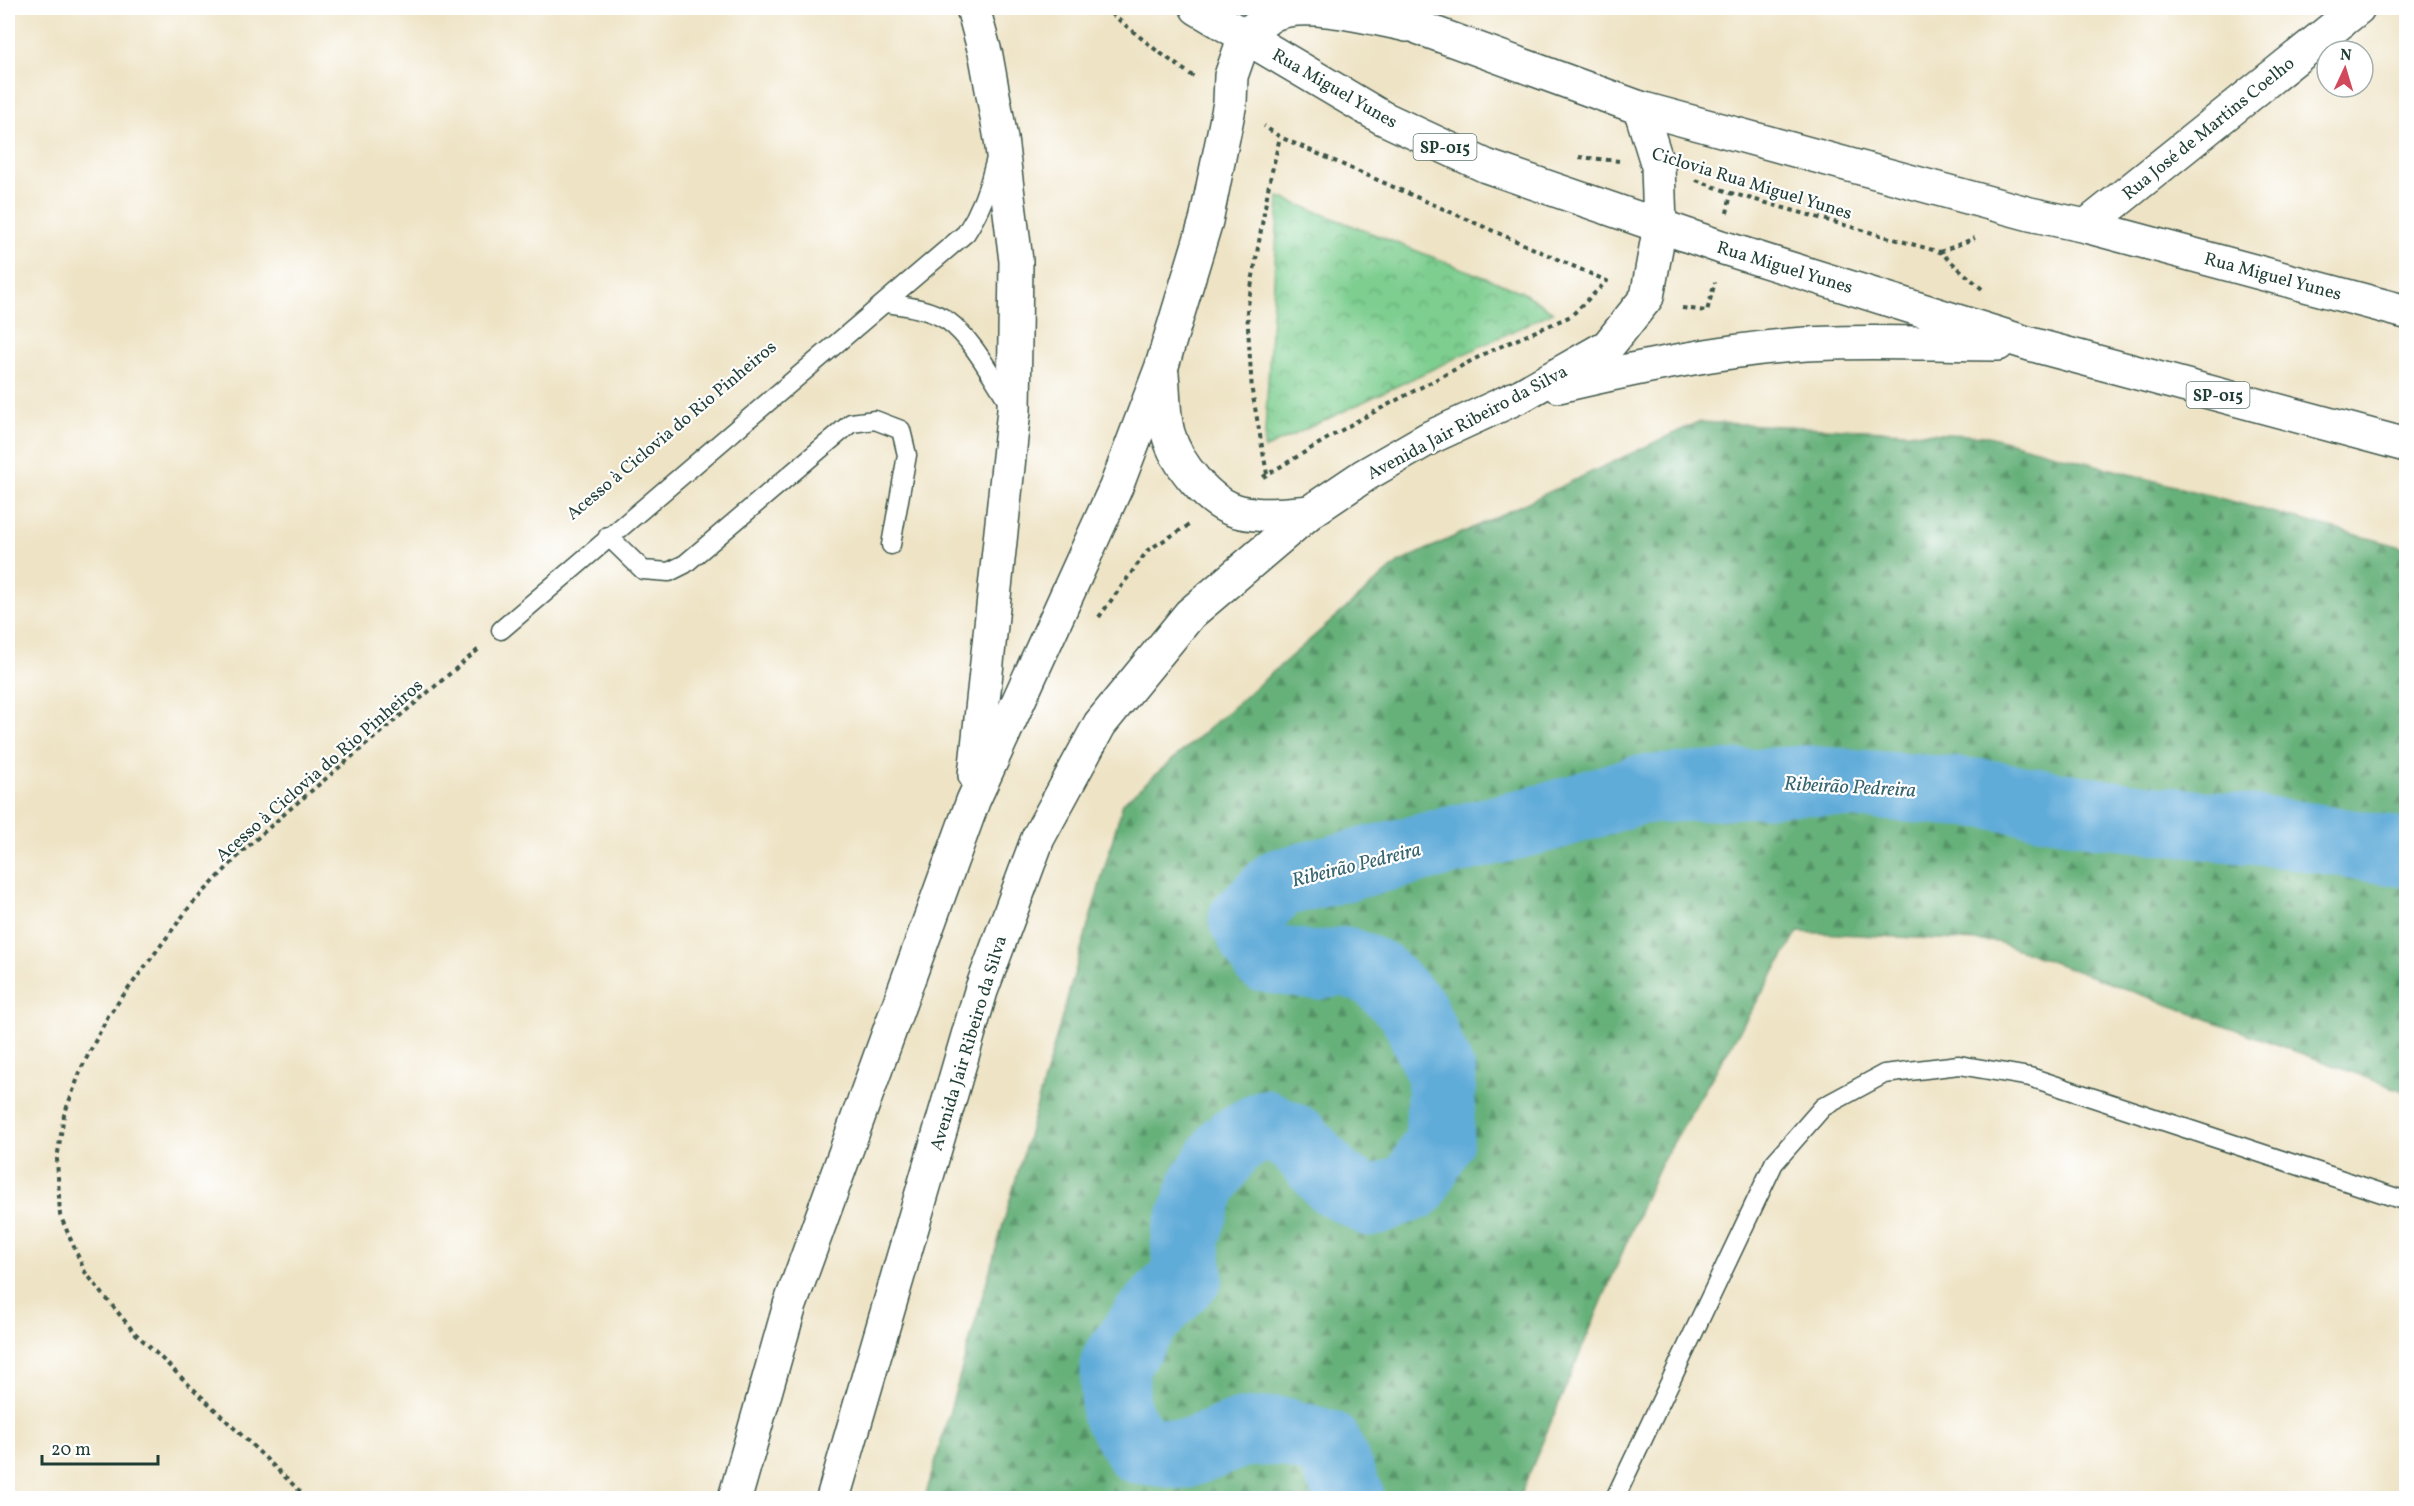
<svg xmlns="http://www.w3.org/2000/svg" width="2414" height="1506" viewBox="0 0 2414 1506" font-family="Vollkorn,serif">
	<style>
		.forest { fill: url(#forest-firs); stroke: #427757; stroke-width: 1.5 }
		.park { fill: url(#park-crowns); stroke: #4e8662; stroke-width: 1.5 }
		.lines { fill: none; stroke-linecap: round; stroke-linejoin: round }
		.river { stroke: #60acd9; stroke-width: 69 }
		.service-casing { stroke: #3e564a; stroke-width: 21 }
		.minor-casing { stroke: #3e564a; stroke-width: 36 }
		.primary-casing { stroke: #3e564a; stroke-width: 36 }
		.path { stroke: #3e564a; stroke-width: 4; stroke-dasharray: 4.5 4.5; stroke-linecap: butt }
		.service { stroke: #fff; stroke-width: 18 }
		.minor { stroke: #fff; stroke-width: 33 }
		.primary { stroke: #fff; stroke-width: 33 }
		.labels { text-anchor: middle; stroke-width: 4.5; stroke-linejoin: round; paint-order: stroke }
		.shield { fill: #fff; stroke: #627771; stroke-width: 1.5 }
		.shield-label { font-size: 16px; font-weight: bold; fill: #1f3d34 }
		.street-label { font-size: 18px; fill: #1f3d34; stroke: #fff }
		.water-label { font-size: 20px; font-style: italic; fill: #36646e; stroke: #fff }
	</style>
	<defs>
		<pattern id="forest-firs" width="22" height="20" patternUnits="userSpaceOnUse" patternTransform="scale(1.5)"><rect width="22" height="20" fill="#66b17a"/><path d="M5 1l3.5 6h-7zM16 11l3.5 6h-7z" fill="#539165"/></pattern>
		<pattern id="park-crowns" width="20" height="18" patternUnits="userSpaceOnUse" patternTransform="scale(1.5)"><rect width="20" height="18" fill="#7dce8f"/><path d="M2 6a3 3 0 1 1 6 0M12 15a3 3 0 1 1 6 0" fill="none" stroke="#66a876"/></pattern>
	</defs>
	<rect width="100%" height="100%" fill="#fff"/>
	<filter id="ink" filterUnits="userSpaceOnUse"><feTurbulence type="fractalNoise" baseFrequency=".0167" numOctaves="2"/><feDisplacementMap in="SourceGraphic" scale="12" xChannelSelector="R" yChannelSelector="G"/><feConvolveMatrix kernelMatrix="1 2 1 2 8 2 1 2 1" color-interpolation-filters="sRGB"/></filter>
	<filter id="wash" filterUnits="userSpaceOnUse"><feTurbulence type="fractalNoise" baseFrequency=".008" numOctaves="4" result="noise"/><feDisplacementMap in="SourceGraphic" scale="24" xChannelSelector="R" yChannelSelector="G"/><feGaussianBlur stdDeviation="1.35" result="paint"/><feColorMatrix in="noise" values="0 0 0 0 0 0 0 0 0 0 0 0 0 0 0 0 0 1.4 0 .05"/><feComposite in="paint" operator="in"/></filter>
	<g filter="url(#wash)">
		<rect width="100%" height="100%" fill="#eee3c5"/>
		<path class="forest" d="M1698,422L1988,436L2406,548V1092L1998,942L1798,932L1657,1170L1519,1498H925L1123,803L1398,563Z"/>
		<path class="park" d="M1279,197L1522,292L1553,312L1264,449Z"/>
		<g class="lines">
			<path class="river" d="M1350,1498L1327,1444L1280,1431L1242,1433L1183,1455L1138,1449L1115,1410V1363L1145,1320L1189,1274L1185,1238L1203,1185L1230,1144L1265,1124L1297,1140L1334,1182L1371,1202L1414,1186L1439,1141L1442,1076L1413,1010L1377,974L1346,961L1314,966L1265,958L1243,919L1279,883L1549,817L1638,790L1724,785L1806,780L1987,794L2105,814L2297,835L2406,853"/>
		</g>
	</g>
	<g filter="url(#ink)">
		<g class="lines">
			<defs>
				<g id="service">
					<path d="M886,303C907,306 931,309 948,321C974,340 994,381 1012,407"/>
					<path d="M608,536L643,570L669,572L685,564L851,423L875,420L901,430L907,455L891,545"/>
					<path d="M501,630L966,233C981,210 989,188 995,162"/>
					<path d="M1615,1498L1774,1163L1823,1107L1884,1074L1959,1065L2030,1077L2406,1201"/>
				</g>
				<path id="minor" d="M2086,226L2358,8"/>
				<g id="primary">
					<path d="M973,8L986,56L1001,139L1016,261L1014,410L975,775"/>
					<path d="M1197,8L1383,118L1486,166L1721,247L2030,344L2406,445"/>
					<path d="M1385,8L1420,28L1640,108L2030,214L2086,226L2406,312"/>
					<path d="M1245,36C1254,29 1264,19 1274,14C1306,0 1373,18 1407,25"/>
					<path d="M1162,374C1164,393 1163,415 1168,433C1176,463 1209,505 1241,512C1263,517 1287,514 1310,512"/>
					<path d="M1559,386C1640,367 1722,350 1806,344C1870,340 1935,344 1998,344"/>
					<path d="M735,1498L790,1305L973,801L1116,487L1161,369L1206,221L1230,103L1231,76L1245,36"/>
					<path d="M833,1498L981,991L1038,838L1100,724L1190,614L1310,512L1365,475L1431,437L1522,395L1608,346L1647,297L1660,226L1658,166L1640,108"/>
				</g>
			</defs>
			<use href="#service" class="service-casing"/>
			<use href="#minor" class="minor-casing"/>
			<use href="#primary" class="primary-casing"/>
			<g class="path">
				<path d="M1104,8L1156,50L1194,77"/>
				<path d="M1579,157L1619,161"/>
				<path d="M1696,180L1731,193L1940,252L1982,289"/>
				<path d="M1727,213L1731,193"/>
				<path d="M1940,252L1975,238"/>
				<path d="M1682,308L1707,311L1715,282"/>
				<path d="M1267,474L1252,391L1247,311L1269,184L1280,137"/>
				<path d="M1263,477L1357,421L1488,352L1571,316L1607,281L1280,137L1264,126"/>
				<path d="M1099,617L1148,550L1189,525"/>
				<path d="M307,1498L133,1331L85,1272L60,1215L57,1159L64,1115L82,1067L108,1016L191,905L245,849L290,809L479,649"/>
			</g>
			<use href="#service" class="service"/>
			<use href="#minor" class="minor"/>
			<use href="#primary" class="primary"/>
		</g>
	</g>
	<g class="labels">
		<g class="shield">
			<rect x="1413.5" y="134" width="63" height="26" rx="4.5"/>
			<rect x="2186.5" y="382" width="63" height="26" rx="4.5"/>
		</g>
		<g class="shield-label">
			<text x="1445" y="153">SP-015</text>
			<text x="2218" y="401">SP-015</text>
		</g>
		<g class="street-label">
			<text transform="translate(1335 88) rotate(30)" y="6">Rua Miguel Yunes</text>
			<text transform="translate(2208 128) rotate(-39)" y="6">Rua José de Martins Coelho</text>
			<text transform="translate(1752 183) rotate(17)" y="6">Ciclovia Rua Miguel Yunes</text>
			<text transform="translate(1785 267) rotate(17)" y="6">Rua Miguel Yunes</text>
			<text transform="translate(2273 276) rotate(15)" y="6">Rua Miguel Yunes</text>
			<text transform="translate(1467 422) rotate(-28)" y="6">Avenida Jair Ribeiro da Silva</text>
			<text transform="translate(671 430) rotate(-40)" y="6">Acesso à Ciclovia do Rio Pinheiros</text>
			<text transform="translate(319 770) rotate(-41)" y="6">Acesso à Ciclovia do Rio Pinheiros</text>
			<text transform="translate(968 1043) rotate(-73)" y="6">Avenida Jair Ribeiro da Silva</text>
		</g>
		<g class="water-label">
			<text transform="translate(1850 786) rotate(3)" y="7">Ribeirão Pedreira</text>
			<text transform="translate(1356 864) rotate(-14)" y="7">Ribeirão Pedreira</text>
		</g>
	</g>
	<rect width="2414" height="1506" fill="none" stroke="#fff" stroke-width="30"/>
	<g transform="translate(2345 69) rotate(4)"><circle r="28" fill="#ffffff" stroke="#a5b1ae" stroke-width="1.5"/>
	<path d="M0-4.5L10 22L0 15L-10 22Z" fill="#d1495b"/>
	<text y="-9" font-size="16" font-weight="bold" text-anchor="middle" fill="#1f3d34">N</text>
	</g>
	<path d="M42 1455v9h116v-9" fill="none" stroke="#1f3d34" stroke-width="3"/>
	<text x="51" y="1455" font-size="18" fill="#1f3d34" stroke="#ffffff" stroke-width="4.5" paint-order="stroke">20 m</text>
</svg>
